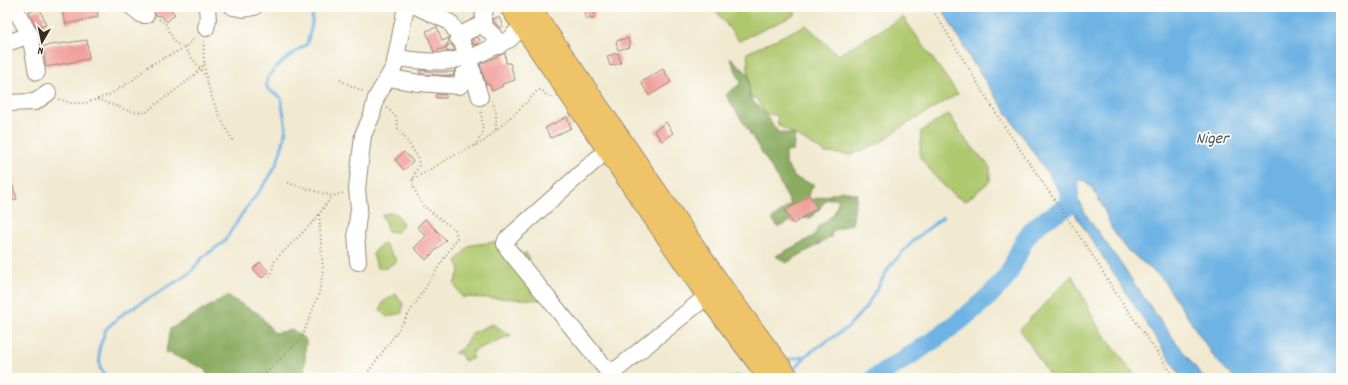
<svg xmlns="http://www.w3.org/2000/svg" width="1348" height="385" viewBox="0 0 1348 385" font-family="Dekko,sans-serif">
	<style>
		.green { fill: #aec86d; stroke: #747946 }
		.forest { fill: #8aac60; stroke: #626b3f }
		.water { fill: #6eb3e4; stroke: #546e81 }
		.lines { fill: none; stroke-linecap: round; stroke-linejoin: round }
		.stream { stroke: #6eb3e4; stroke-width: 3 }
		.river { stroke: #6eb3e4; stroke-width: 19 }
		.building { fill: #f19e9a }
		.minor-casing { stroke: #968a77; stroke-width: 18 }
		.major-casing { stroke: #968a77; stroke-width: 22 }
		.path { stroke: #968a77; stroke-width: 2; stroke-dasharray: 1 3; stroke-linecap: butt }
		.minor { stroke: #fff; stroke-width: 16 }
		.major { stroke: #efc469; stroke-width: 20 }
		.labels { text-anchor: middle; stroke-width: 3.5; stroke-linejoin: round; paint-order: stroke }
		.water-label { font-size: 17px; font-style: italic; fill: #4d5a63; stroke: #fdfcf7 }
	</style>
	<rect width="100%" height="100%" fill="#fdfcf7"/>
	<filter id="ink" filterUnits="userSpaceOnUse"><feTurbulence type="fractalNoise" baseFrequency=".025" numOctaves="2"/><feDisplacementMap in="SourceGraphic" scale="8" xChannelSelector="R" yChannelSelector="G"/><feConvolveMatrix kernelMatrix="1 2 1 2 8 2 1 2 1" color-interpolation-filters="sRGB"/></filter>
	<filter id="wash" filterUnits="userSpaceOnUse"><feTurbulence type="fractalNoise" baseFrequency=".012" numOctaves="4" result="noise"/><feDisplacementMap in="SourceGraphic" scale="16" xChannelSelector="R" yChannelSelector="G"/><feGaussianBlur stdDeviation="0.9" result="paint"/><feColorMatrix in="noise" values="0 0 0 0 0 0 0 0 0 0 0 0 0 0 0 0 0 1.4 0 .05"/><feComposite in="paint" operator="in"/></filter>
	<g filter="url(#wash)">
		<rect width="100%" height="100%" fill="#f1e9d0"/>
		<g class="green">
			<path d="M713,7H795V15L739,41Z"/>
			<path d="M903,17L958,94L900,128L883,141L851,155L826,153L778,125L777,115L765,114L756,98H750L747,53L806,25L838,55Z"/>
			<path d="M949,114L966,140L990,167V181L966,201L955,196L938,180L920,157L921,131Z"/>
			<path d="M388,213H396L403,224L397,232L388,231L382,215Z"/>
			<path d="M495,242L511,264L526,252L543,300L462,297L454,284L460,269L456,261L470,245Z"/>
			<path d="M385,243L389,251L397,260L387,268H377L373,254L378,247Z"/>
			<path d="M1072,275L1098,327L1137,378H1051L1020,329Z"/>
			<path d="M396,294L403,304L402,313L387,317L380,310L383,302Z"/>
			<path d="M492,324L511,335L473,351L472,359L464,361L461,354L454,353L462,348L472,333Z"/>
		</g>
		<g class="forest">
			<path d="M730,57L749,75L750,98L765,114L778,132L795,135L793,151L785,152V162L795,178L814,184L804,202L843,191L857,194L852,224L832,231L831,237L786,263L776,256L814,236L819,226L834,214L839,199H827L811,218L801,217L778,227L772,219L791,204L774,172L726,95L741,83Z"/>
			<path d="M227,296L259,314L274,333L293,330L306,340L304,378H208L205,369L166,352L170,329Z"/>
		</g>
		<path class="water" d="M941,7H1341V378H1234L1214,357L1161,277L1125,248L1112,229L1104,209L1094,191L1083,180L1073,179L1072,182C1078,209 1100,234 1116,257C1144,298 1172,339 1204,378H1182L1069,205L973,63Z"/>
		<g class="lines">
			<g class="stream">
				<path d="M786,360L806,356"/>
				<path d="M794,369L809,353L847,328L866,307L890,266L915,239L943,217"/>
				<path d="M106,378L100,368L99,349L106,329L124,313L189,274L203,257L224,242L242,214L269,178L277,163L284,140L286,128L281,98C278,95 271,92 268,89C258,75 297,51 307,44L312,24L313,7"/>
				<path d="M732,378L737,376"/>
			</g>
			<path class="river" d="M874,378C920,350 965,322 1002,283C1014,270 1017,250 1028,235C1040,219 1055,216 1069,205L1070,179"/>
		</g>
		<g id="blocks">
			<g class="building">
				<path d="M61,7H97L98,17L66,24Z"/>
				<path d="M151,7H168L175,14L167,22L161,16L155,15Z"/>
				<path d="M587,7H596L594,19L585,18Z"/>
				<path d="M40,9L46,25L37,28L28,12Z"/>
				<path d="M499,17L503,27L500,28L493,21V19Z"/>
				<path d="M437,27L442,41L449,38V41L446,47L451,44L455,50L447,52L446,47L434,52L426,31Z"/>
				<circle cx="476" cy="41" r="4"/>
				<path d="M628,38L630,47L618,50L616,41Z"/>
				<path d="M87,40L89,59L46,67L43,46Z"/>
				<path d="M505,53L506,63H510L515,80L502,84L503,86L492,91L489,84L486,85L480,64Z"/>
				<path d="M618,53L621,63L610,66L607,56Z"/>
				<path d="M663,69L671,82L649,96L641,82Z"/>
				<path d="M420,70L437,72H454L455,70L453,76L420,74Z"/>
				<path d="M436,94L446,95V98H436Z"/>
				<path d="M567,117L571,128L551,138L545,128Z"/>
				<path d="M666,122L673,133L662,141L654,131Z"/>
				<path d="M404,152L413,161L404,170L395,160Z"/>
				<path d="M9,174L17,199L7,202V175Z"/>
				<path d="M809,195L818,208L793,224L785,211Z"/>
				<path d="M425,219L446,240L426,260L414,248L426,236L417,227Z"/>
				<path d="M260,262L269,272L262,278L253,269Z"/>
			</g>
		</g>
	</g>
	<g filter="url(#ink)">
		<use href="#blocks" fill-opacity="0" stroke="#968a77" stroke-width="1"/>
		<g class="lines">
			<defs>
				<g id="minor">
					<path d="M14,7L30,35L37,72"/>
					<path d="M132,7L142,15H146"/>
					<path d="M233,7L244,9L254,7"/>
					<path d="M418,7C423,10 447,20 449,22C465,38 473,76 480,97"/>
					<path d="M486,7C476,36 493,24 499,46"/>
					<path d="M206,28L208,20L207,7"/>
					<path d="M458,38L468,31L483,24"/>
					<path d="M7,43L30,35"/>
					<path d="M396,58C414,60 431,63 449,61C458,60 465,56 473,57L510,39L530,17"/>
					<path d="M389,78L419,83L459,86L462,84L463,75L473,72"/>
					<path d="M7,103L35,102L48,93"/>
					<path d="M607,150L506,240L505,244L507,248L606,369L616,370L707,296"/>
					<path d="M358,262L356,233L359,208L357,189L363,135L372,115L376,98L394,67L406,7"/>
				</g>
				<g id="major">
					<path d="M510,7L707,296L769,378"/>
					<path d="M530,7L723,288L789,378"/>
				</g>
			</defs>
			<use href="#minor" class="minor-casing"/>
			<use href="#major" class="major-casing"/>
			<g class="path">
				<path d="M931,7L1004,126L1091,253L1115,292L1175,378"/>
				<path d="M159,19L165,23L175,43L184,48L206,76"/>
				<path d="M204,41C201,77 215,112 234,142"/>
				<path d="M340,80L364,92"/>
				<path d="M59,99L71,103H86L109,95L133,80L150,65L184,48L196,37"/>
				<path d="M97,99L129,111L145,113C165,96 189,84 205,63"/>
				<path d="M492,101L496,111V131"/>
				<path d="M474,146L483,134L481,109"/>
				<path d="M413,179L457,154L483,142L523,106L538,90H542L547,96L553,97"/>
				<path d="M288,183L332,196L344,193"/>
				<path d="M270,277L275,260L314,221L332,196"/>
				<path d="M263,376L301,339L319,294L323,270L319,214"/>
				<path d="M364,378L399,329L457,238L455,230L422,205L414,188L412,179L419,165L418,157L398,128L396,117L387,108"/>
			</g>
			<use href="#minor" class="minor"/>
			<use href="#major" class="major"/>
		</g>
	</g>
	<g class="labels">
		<g class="water-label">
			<text x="1212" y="143">Niger</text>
		</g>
	</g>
	<rect width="1348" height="385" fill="none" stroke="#fdfcf7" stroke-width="24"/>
	<g transform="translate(42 42) rotate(189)" stroke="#fdfcf7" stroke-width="3" paint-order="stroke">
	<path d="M0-3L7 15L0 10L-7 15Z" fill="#3b2a1e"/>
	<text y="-6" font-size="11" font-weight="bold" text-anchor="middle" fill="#3b2a1e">N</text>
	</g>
</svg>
